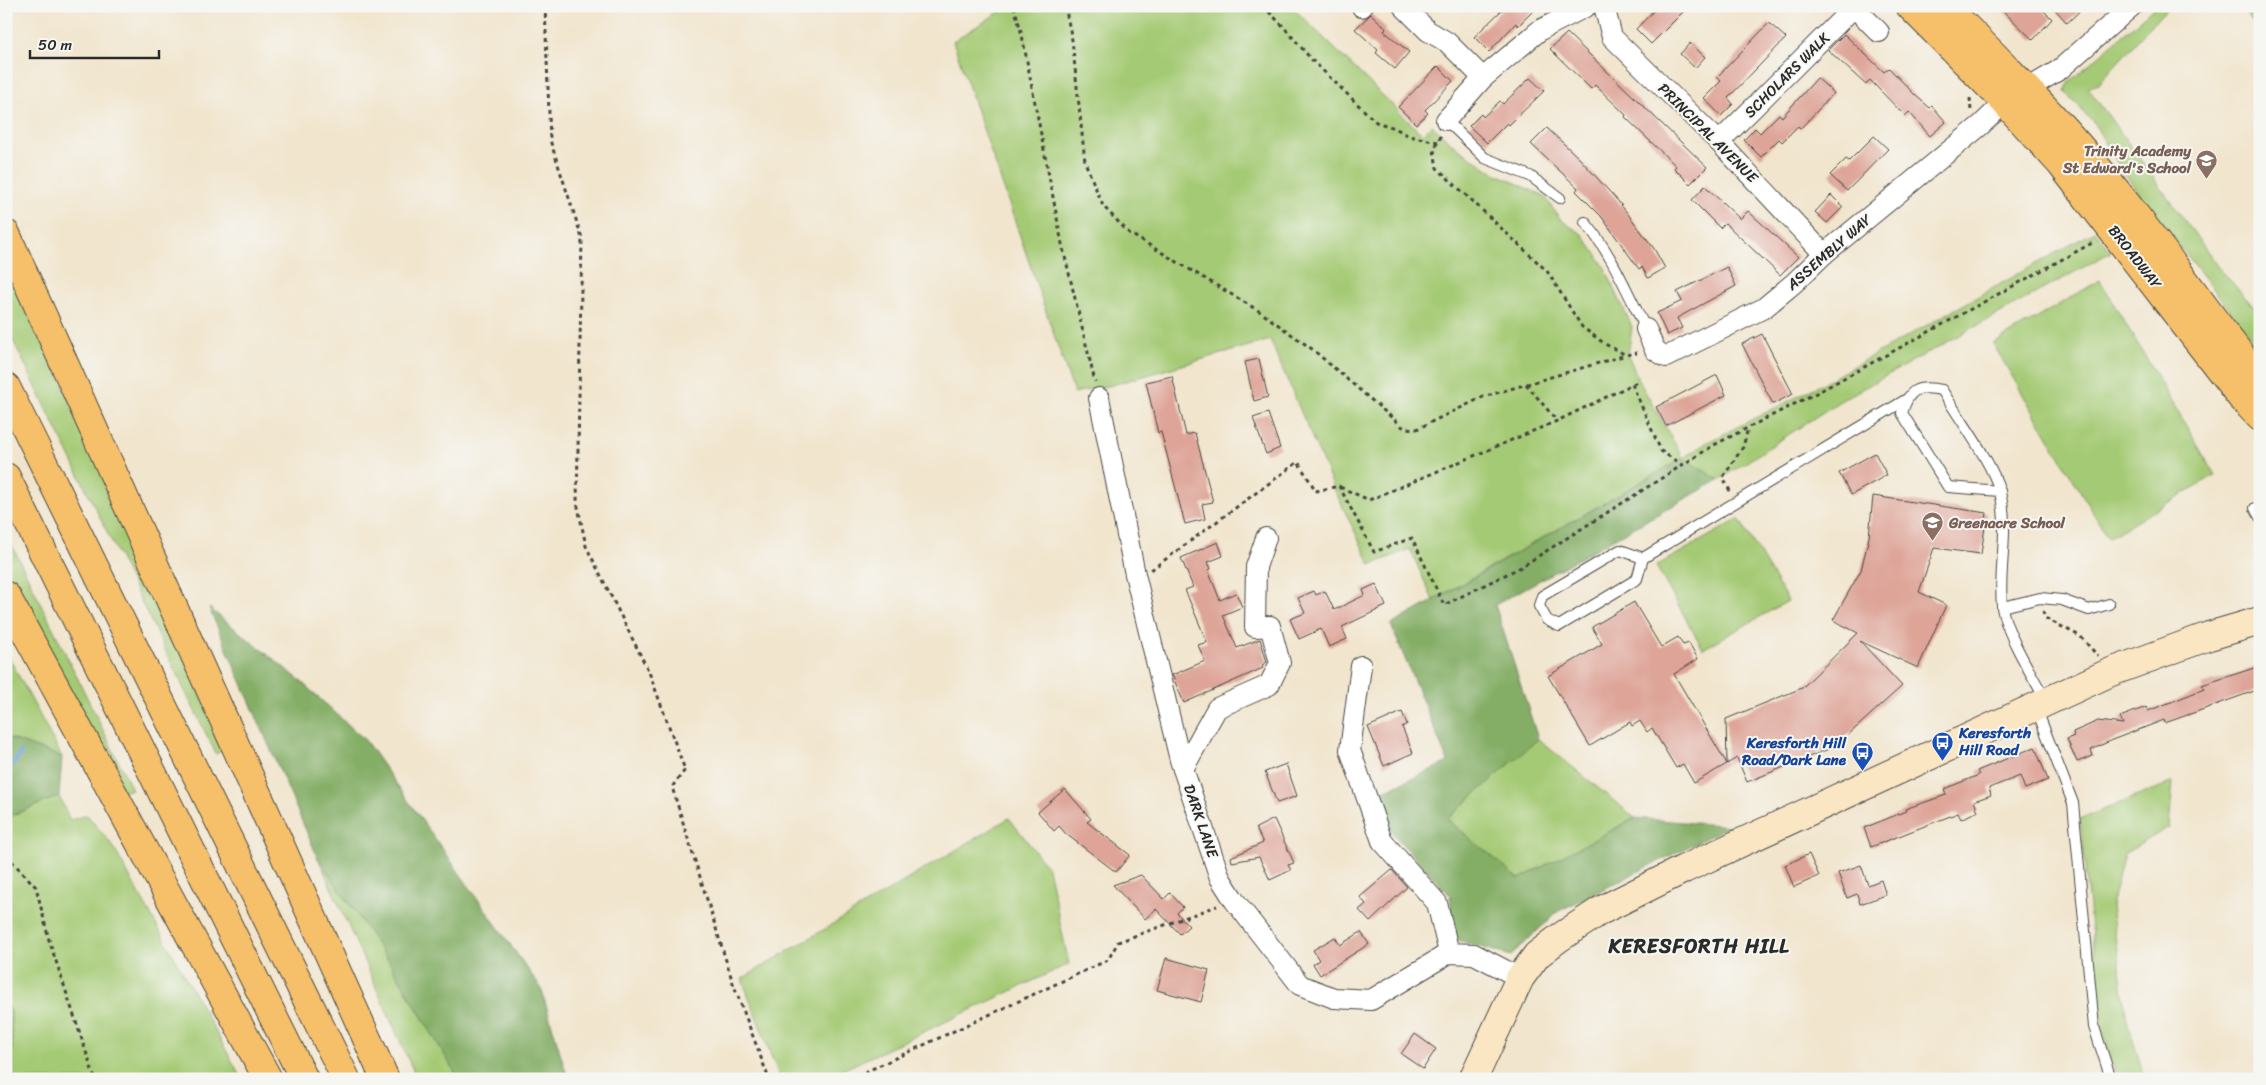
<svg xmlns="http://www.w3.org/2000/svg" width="2266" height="1085" viewBox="0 0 2266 1085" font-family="Sriracha,sans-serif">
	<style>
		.green { fill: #a5ca74; stroke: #687a50 }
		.forest { fill: #84ae66; stroke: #586c48 }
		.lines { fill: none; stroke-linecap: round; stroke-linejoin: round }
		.stream { stroke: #689dd4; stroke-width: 5 }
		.building { fill: #dea498 }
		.lane-casing { stroke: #494743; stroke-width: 12 }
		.street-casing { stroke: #494743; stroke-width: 22 }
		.secondary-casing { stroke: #494743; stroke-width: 30 }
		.highway-casing { stroke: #494743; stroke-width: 30 }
		.path { stroke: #494743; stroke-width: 3; stroke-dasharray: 4 4; stroke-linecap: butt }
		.lane { stroke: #fff; stroke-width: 10 }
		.street { stroke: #fff; stroke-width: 20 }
		.secondary { stroke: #fbe6c4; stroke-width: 28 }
		.highway { stroke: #f6c06b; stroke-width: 28 }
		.labels { text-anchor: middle; stroke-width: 4; stroke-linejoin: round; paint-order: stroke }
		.street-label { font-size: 15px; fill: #2b2b2b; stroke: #f6f6f2 }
		.education-label { font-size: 15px; font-weight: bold; fill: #785e54; stroke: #f6f6f2; text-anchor: end }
		.transit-label { font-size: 15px; font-weight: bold; fill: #164399; stroke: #f6f6f2; text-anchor: start }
		.district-label { font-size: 20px; font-weight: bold; letter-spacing: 1px; fill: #2b2b2b; stroke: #f6f6f2 }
	</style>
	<rect width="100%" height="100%" fill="#f6f6f2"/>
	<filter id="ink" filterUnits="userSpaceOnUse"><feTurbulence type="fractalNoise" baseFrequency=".02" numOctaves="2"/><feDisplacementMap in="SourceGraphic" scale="10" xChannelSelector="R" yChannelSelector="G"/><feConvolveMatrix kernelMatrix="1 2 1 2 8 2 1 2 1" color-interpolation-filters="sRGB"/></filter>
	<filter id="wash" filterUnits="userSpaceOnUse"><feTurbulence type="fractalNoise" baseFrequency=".0096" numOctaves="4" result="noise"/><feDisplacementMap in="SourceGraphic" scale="20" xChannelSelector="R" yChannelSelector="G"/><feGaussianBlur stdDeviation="1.12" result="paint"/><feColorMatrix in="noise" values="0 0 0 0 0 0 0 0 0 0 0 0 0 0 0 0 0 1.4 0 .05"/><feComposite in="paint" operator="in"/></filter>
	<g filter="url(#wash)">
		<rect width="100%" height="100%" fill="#f1e5cd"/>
		<g class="green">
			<path d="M1009,6H1291L1422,134L1432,125L1456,147L1493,172L1545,197L1561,220L1583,235L1604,266L1632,327L1628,355L1639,381L1683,458L1708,442L1820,385L2095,231L2111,252L1840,401L1719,480L1683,458L1433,600L1410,549L1371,565L1336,493L1270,340L1112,385L1074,393L953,41Z"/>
			<path d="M2156,6H2169L2098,84L2088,88L2221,270L2260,314V349L2125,175L2093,122L2065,92L2069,82Z"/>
			<path d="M2242,6H2260V33Z"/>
			<path d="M6,257L225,749L216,754L6,326Z"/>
			<path d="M2100,280L2215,475L2108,538L1993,344Z"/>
			<path d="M1739,519L1788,601L1703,649L1656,566Z"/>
			<path d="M6,533L132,789L120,793L6,581Z"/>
			<path d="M6,652L62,757L6,737Z"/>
			<path d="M1538,739L1635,818L1519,879L1447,819Z"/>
			<path d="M2173,782L2169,827L2124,854L2111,906L2127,1021L2145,1079H2117L2101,1026L2080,819Z"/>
			<path d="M59,796L70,820L87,815L112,845L242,1079H13L11,1012L6,1005V907L11,903L6,875V818Z"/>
			<path d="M1009,818L1048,868L1069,964L823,1079H780L742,979Z"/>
			<path d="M318,858L390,963L459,1079H417Z"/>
		</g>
		<g class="forest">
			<path d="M1683,458L1719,480L1495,605L1538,739L1447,819L1519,879L1635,818L1730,826L1557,912L1511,956L1455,939L1450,895L1393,834L1384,791L1448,762L1391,625Z"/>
			<path d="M209,608L296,677L365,740L541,988L568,1079H459L390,963L318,858Z"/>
			<path d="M6,737L62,757L59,796L6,818Z"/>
			<path d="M6,1005L11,1012L13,1079H6Z"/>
		</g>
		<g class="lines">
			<path class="stream" d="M6,765L13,764L21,753"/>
		</g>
		<g id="blocks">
			<g class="building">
				<path d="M1506,6H1538L1518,26L1516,23L1489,52L1474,37Z"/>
				<path d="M1658,6H1689L1651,44L1636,29Z"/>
				<path d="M1998,6H2039L2052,19L2033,40Z"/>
				<path d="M2052,6H2085L2067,23Z"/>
				<path d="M1371,14L1386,28L1384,31L1409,52L1395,69L1376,53L1378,50L1355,29Z"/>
				<path d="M1769,23L1786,38L1728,98L1733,104L1721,116L1704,98L1721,81L1717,77Z"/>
				<path d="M1567,33L1707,167L1690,184L1674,168L1676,166L1625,117L1626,115L1595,85L1591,89L1550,49Z"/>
				<path d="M1844,34L1884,72L1889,68L1915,95L1930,108L1932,106L1946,122L1930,136L1909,112L1905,116L1870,80L1866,85L1828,50Z"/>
				<path d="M1690,43L1705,57L1695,68L1680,54Z"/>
				<path d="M1438,66L1453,81L1425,110L1428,113L1416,124L1398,107Z"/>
				<path d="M1530,78L1544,91L1509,125L1507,123L1487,143L1469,126L1481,114L1483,117L1500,101L1503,104Z"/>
				<path d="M1817,78L1834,93L1800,129L1798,126L1782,142L1779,139L1761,157L1744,140L1755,128L1760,133L1779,114L1782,117Z"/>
				<path d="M1547,128L1580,159L1618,201L1653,247L1665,268L1648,278L1642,267L1639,269L1601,216L1576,191L1578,188L1531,144Z"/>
				<path d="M1874,136L1888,149L1847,191L1830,175L1846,159L1849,161Z"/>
				<path d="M1705,186L1740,219L1748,211L1798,257L1780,275L1725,223L1720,228L1692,200Z"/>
				<path d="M1831,195L1843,207L1827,223L1815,212Z"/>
				<path d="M1727,267L1736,286L1677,318L1682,328L1667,335L1657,313L1682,301L1677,292Z"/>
				<path d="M1762,334L1793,394L1773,404L1742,344Z"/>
				<path d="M1259,359L1268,397L1254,401L1245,362Z"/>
				<path d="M1717,375L1726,395L1666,426L1656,407Z"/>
				<path d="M1172,376L1186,435L1195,433L1213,502L1202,504L1205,519L1185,524L1161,432L1158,433L1146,382Z"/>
				<path d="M1268,413L1280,448L1266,454L1253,418Z"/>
				<path d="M1875,453L1887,475L1851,495L1839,473Z"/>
				<path d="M1873,496L1987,513L1981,554L1934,548L1919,592L1946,605L1918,668L1860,641L1902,686L1836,746L1747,782L1737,758L1694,783L1683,764L1676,768L1652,728L1647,732L1640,721L1632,726L1630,722L1590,746L1548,676L1602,644L1592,627L1634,602L1661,647L1678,637L1683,645L1689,643L1698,659L1674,674L1727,764L1726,719L1802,688L1858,633L1833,620L1861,570L1869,537Z"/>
				<path d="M1218,542L1223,556L1208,562L1211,569L1208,570L1220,600L1236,593L1242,607L1223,615L1237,648L1260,639L1267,662L1262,665L1263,668L1184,703L1172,675L1205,661L1198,645L1207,642L1185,590L1193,587L1181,558Z"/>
				<path d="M1376,584L1386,606L1342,627L1347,639L1329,647L1321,629L1299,639L1290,619L1305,613L1298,598L1314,591L1316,595L1325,591L1334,610L1365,595L1363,590Z"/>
				<path d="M2260,666V689L2165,723L2164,720L2112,740L2091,750L2093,756L2077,762L2067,739L2074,736L2073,732L2098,721L2123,724L2120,717L2146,707L2148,711L2204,689L2202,685Z"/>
				<path d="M1402,712L1407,724L1402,727L1413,753L1384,766L1368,727Z"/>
				<path d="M2035,747L2048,780L2025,789L2020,776L1989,788L1991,795L1974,801L1978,811L1961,819L1958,813L1871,847L1864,828L1906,811L1905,809L1946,795L1944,789L1979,775L1977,771Z"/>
				<path d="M1286,764L1297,796L1277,803L1265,772Z"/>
				<path d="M1065,789L1091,819L1087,822L1130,855L1116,872L1066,834L1059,826L1054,831L1038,812Z"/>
				<path d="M1274,819L1294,863L1288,865L1291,870L1270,880L1259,857L1232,862L1231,857L1263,843L1256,828Z"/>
				<path d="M1809,854L1819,876L1794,887L1785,865Z"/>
				<path d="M1861,865L1868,885L1881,880L1886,895L1860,904L1857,894L1847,898L1838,873Z"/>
				<path d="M1392,870L1407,887L1370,922L1359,910L1366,904L1360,897Z"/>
				<path d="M1141,875L1164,899L1170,893L1183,907L1177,913L1189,926L1180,934L1156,909L1145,919L1113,885Z"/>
				<path d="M1361,932L1369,944L1320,975L1313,964L1319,960L1313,950L1335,937L1340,945Z"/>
				<path d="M1166,958L1209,970L1201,1002L1157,990Z"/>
				<path d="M1415,1034L1436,1049L1423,1069L1401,1054Z"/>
			</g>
		</g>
	</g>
	<g filter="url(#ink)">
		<use href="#blocks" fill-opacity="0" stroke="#494743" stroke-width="1"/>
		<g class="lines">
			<defs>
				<g id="lane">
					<path d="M1446,120L1485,158L1530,176L1560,198"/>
					<path d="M1585,222C1612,254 1627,292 1646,329"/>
					<path d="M2000,491L1948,487L1902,413C1909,389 1917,385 1942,390C1958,417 1993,463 2000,492C2010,531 1998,567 2002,606C2004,630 2034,679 2047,702L2040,718L2073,803L2094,1027L2111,1079"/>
					<path d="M2255,508L2260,517"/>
					<path d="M1643,558L1637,579L1559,626L1547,620L1539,606L1542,596L1620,550L1643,558L1907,399"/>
					<path d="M2002,607L2040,598L2062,600L2089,610L2109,604"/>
				</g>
				<g id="street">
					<path d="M1403,6L1428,31L1447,42L1483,78"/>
					<path d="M1604,6L1612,37L1719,142L1824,254"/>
					<path d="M1853,6L1879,32"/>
					<path d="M1362,7V6"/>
					<path d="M1446,120L1483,78L1540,30L1587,6"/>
					<path d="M1719,142L1854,7"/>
					<path d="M1646,329L1655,350L1666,357L1764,308L1794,283L1824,254L1981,125L2005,102L2059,70L2132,6"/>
					<path d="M1099,398L1135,574L1180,760L1220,878L1234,900L1300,985L1334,998L1371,1000L1449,953L1474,954L1520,978"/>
					<path d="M1361,666L1350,750L1382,841L1437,903L1449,953"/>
					<path d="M1183,769L1217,708L1269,685L1280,663L1270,626L1255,627L1256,567L1266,538"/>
				</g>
				<path id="secondary" d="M1473,1079L1520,978L1537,955L1559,938L1600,911L1684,869L2111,672L2209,636L2260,621"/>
				<g id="highway">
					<path d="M1910,6L2005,102L2061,164L2241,397L2260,417"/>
					<path d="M1945,6C1991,52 2036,97 2079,146C2143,220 2199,302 2260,380"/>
					<path d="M6,234L385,1079"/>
					<path d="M6,387L346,1079"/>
					<path d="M6,477L304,1079"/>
					<path d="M6,596L268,1079"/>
				</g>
			</defs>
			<use href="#lane" class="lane-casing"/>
			<use href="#street" class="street-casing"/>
			<use href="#secondary" class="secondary-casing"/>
			<use href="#highway" class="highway-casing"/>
			<g class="path">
				<path d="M545,6L550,140L582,238L577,502L586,546L649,672L685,770L672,787L733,983L769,1079"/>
				<path d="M1014,6L1022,35L1062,244L1095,382"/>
				<path d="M1065,6L1072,40L1085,162L1103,206L1129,233L1259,311L1312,349L1404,428L1417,429L1483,397L1626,355"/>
				<path d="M1263,6L1282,25L1312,60L1376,122L1395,128L1409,136L1438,142"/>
				<path d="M1970,98L1971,111"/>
				<path d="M1441,136L1434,150L1437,168L1547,271L1582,327L1605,344L1626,355L1637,353"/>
				<path d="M1526,384L1557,421"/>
				<path d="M1632,384L1661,451L1682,465"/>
				<path d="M2254,437L2260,447"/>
				<path d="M1340,487L1369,500L1557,421L1639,381"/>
				<path d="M1730,491L1723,477L1743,447L1748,428"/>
				<path d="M1151,570L1298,462L1316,491L1339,486L1374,552L1412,538L1444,605L1521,567L1714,445L1822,390L2094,242"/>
				<path d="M2043,611L2045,618L2080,636L2098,656"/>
				<path d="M6,855L36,887L49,940L95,1079"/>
				<path d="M850,1079L1108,960L1118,942L1217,906"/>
			</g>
			<use href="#lane" class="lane"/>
			<use href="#street" class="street"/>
			<use href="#secondary" class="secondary"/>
			<use href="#highway" class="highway"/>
		</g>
	</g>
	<defs>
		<symbol id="school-pin" viewBox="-11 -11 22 30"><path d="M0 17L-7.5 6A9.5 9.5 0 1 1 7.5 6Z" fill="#8d6e63" stroke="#f6f6f2"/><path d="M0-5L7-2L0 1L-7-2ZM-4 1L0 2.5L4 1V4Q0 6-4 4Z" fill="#fff"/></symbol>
		<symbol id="bus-pin" viewBox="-11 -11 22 30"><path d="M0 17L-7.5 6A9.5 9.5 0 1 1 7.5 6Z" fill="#1a4fb4" stroke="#f6f6f2"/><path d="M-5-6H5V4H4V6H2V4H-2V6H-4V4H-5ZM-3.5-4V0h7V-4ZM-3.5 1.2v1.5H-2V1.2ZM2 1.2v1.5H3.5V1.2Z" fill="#fff"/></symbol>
	</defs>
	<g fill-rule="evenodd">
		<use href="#school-pin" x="2194" y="148" width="25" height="34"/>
		<use href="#school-pin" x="1920" y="510" width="25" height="34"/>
		<use href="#bus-pin" x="1930" y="730" width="25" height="34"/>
		<use href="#bus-pin" x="1850" y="740" width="25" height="34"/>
	</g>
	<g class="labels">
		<g class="street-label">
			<text transform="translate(1787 75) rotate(-45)" y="5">SCHOLARS WALK</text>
			<text transform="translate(1708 133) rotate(45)" y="5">PRINCIPAL AVENUE</text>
			<text transform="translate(1829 252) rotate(-41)" y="5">ASSEMBLY WAY</text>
			<text transform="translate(2135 257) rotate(52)" y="5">BROADWAY</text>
			<text transform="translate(1201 821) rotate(71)" y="5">DARK LANE</text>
		</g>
		<g class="education-label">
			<text x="2191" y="156">Trinity Academy<tspan x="2191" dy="17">St Edward's School</tspan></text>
			<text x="1949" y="528" text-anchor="start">Greenacre School</text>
		</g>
		<g class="transit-label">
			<text x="1959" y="738">Keresforth<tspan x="1959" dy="17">Hill Road</tspan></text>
			<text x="1846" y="748" text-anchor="end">Keresforth Hill<tspan x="1846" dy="17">Road/Dark Lane</tspan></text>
		</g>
		<g class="district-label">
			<text x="1699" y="953">KERESFORTH HILL</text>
		</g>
	</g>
	<rect width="2266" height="1085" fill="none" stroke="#f6f6f2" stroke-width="25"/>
	<path d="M30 50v8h129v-8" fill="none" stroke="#2b2b2b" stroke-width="2.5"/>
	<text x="38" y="50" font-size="15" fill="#2b2b2b" stroke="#f6f6f2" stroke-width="4" paint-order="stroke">50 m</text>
</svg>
